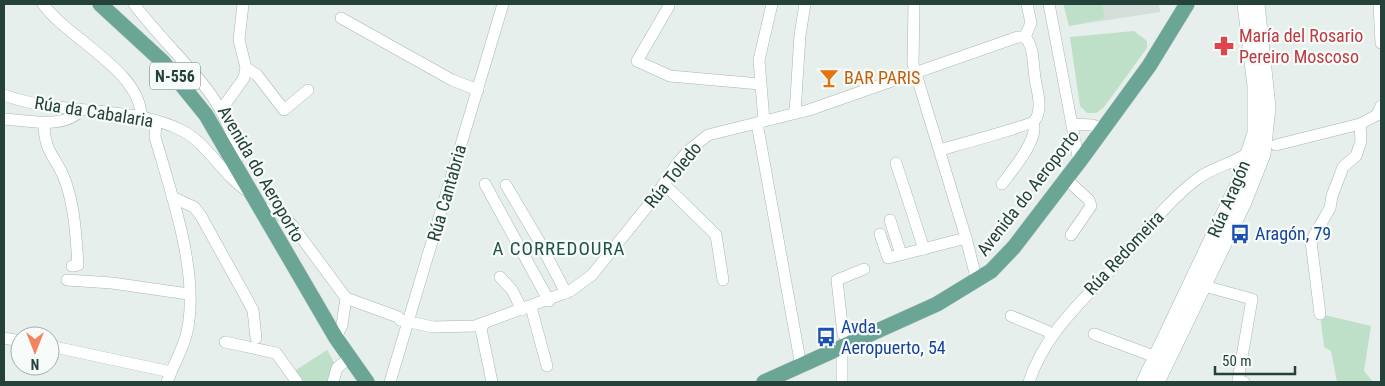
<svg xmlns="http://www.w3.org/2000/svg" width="1385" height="386" viewBox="0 0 1385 386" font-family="'Roboto Condensed',sans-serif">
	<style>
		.built { fill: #d4dfda }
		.green { fill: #bfe0c8 }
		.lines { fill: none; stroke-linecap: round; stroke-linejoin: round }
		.street-casing { stroke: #a8b8b2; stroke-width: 12 }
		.secondary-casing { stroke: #a4bbb3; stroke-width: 16 }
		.primary-casing { stroke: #c2cac8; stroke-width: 16 }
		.street { stroke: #fff; stroke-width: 11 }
		.secondary { stroke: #fff; stroke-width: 15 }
		.primary { stroke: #6aa596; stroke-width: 15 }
		.labels { text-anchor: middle; stroke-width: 4.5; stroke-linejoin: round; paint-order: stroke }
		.shield { fill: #f7fbf9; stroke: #637a73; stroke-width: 1 }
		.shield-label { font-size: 16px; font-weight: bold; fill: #24423a }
		.health-label { font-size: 18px; fill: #be3a42; stroke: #f7fbf9; text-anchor: start }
		.food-label { font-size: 18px; fill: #c56008; stroke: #f7fbf9; text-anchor: start }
		.street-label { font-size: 18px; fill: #24423a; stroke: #f7fbf9 }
		.transit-label { font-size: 18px; fill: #164399; stroke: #f7fbf9; text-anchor: start }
		.neighbourhood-label { font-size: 19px; letter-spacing: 1px; fill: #1f5548; stroke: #f7fbf9 }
	</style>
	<rect width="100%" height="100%" fill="#e6efeb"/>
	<path class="built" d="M1063,4H1159L1160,12L1069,26Z"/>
	<g class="green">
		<path d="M1064,4H1102L1105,18L1069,26Z"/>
		<path d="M1134,31L1147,41V48L1104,107L1096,113H1087L1080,106L1070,37Z"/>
		<path d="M1320,314L1371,326L1364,371L1373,382H1337L1331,351L1324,347Z"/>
		<path d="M327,350L335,364L329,382H303L293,372Z"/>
	</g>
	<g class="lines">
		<defs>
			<g id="street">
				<path d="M43,4C67,38 143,72 141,118"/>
				<path d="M134,4C155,32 180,56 202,83C220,104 230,129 241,154L234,162"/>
				<path d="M914,4L913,64L966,238L977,281"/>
				<path d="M1049,4L1079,162"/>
				<path d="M1379,4L1381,43"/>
				<path d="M669,6L637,61L670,76L760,84"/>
				<path d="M341,18L452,80L478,90"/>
				<path d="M1025,37L1031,23L1027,4"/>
				<path d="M246,68L257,75L284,110L308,90"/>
				<path d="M4,95C60,116 130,104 183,131C208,144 223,176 250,193"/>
				<path d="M221,110L244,78L246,68L239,40L243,4"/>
				<path d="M795,113L800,35L805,4"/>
				<path d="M4,119C27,120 64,130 81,110"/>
				<path d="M764,121L759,60L772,4"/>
				<path d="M44,122C44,155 57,156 66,183C75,210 76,237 78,265L72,266"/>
				<path d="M156,122L155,137C171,193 200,274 187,332C183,349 173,366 167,382"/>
				<path d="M757,123L801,366"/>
				<path d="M1072,124L1092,125L1103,129"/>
				<path d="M1276,145L1360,124L1377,115L1381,106"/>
				<path d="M940,150C953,146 1032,125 1035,120C1043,109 1037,90 1035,78C1033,65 1034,46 1025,37"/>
				<path d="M896,163L924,249"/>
				<path d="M1066,179L1089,200L1091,206L1071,235"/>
				<path d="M485,184L549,301"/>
				<path d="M664,184L716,235L723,280"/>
				<path d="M1002,184C1011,172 1040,138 1033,123"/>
				<path d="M506,185L539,241L566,293"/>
				<path d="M172,197L194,207L201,216L253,310L256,338"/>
				<path d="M259,208L278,212L292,225L346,298L342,325L336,338"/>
				<path d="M890,220L901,254"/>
				<path d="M880,234L888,258L966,238"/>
				<path d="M500,277L512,290L522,310"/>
				<path d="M67,280L112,283L188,294"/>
				<path d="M1204,286L1252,299L1238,380L1244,382"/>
				<path d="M346,298L398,317L400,320L433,327L475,326L570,291L592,275L655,197L676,165L688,151L708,135L809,110L1018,37H1025"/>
				<path d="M531,307L547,366"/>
				<path d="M1320,314L1311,241L1330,208L1332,196L1343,167L1356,156L1361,141L1360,124"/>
				<path d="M1011,316L1047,331L1051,337"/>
				<path d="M483,325L481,329L492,382"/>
				<path d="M843,334L837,280L864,269"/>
				<path d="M1094,334L1156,357"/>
				<path d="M4,338L20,341"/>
				<path d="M225,342L276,353L297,382"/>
				<path d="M50,346L171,372"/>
				<path d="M842,347V382"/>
				<path d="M333,382L337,368L349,358"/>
				<path d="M390,382L503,4"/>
				<path d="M1029,382C1045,332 1085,299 1119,261C1144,233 1167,202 1197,179C1213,167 1232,164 1248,153"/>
			</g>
			<g id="secondary">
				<path d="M1144,382L1238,184L1255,133V86L1245,4"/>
				<path d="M1157,382L1244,202L1263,154L1268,107L1257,4"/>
			</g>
			<g id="primary">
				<path d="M100,4L163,62L206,115L336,338L367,382"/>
				<path d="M764,382L937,304L991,271L1014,247L1079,162L1149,66L1187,4"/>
			</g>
		</defs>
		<use href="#street" class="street-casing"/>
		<use href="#secondary" class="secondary-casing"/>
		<use href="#primary" class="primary-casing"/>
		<use href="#street" class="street"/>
		<use href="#secondary" class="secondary"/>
		<use href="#primary" class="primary"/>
	</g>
	<defs>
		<symbol id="pharmacy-bare" viewBox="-9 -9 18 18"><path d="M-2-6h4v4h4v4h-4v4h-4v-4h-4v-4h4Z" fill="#e0444e" stroke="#f7fbf9" stroke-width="2.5" paint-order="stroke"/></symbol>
		<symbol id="bar-bare" viewBox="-9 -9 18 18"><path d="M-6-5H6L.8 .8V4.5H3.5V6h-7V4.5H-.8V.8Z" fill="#e8710a" stroke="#f7fbf9" stroke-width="2.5" paint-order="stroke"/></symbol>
		<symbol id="bus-bare" viewBox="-9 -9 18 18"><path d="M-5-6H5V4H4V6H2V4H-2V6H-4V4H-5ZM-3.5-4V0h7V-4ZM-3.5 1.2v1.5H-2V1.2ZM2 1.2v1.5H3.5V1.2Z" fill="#1a4fb4" stroke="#f7fbf9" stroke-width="2.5" paint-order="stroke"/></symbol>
	</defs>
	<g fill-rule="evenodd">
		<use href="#pharmacy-bare" x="1210" y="32" width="28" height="28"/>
		<use href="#bar-bare" x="815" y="64" width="28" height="28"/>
		<use href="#bus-bare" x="1226" y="220" width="28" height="28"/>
		<use href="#bus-bare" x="812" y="323" width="28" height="28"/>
	</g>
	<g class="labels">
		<rect class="shield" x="150" y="62.5" width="50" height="27" rx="4"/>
		<g class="shield-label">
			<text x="175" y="82">N-556</text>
		</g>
		<g class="health-label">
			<text x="1239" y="42">María del Rosario<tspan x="1239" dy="21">Pereiro Moscoso</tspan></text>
		</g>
		<g class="food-label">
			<text x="844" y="84">BAR PARIS</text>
		</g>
		<g class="street-label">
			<text transform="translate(94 112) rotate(9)" y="6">Rúa da Cabalaria</text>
			<text transform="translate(261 174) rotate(60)" y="6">Avenida do Aeroporto</text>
			<text transform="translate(673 175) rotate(-51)" y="6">Rúa Toledo</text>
			<text transform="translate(447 193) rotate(-74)" y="6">Rúa Cantabria</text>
			<text transform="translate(1028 193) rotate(-52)" y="6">Avenida do Aeroporto</text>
			<text transform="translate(1229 199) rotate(-67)" y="6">Rúa Aragón</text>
			<text transform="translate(1124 253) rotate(-47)" y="6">Rúa Redomeira</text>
		</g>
		<g class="transit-label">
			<text x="1255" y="240">Aragón, 79</text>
			<text x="841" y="333">Avda.<tspan x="841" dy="21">Aeropuerto, 54</tspan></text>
		</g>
		<g class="neighbourhood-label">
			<text x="559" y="255">A CORREDOURA</text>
		</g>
	</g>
	<rect width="1385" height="386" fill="none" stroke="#24423a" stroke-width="10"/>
	<g transform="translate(35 351) rotate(180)"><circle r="24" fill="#f7fbf9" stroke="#a3b1ad"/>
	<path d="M0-4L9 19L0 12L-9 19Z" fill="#f4845f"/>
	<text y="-8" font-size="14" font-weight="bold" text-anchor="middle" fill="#24423a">N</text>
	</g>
	<path d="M1215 366v8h80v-8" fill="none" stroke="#24423a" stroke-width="2.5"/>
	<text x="1222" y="366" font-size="15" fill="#24423a" stroke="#f7fbf9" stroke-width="4" paint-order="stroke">50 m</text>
</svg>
